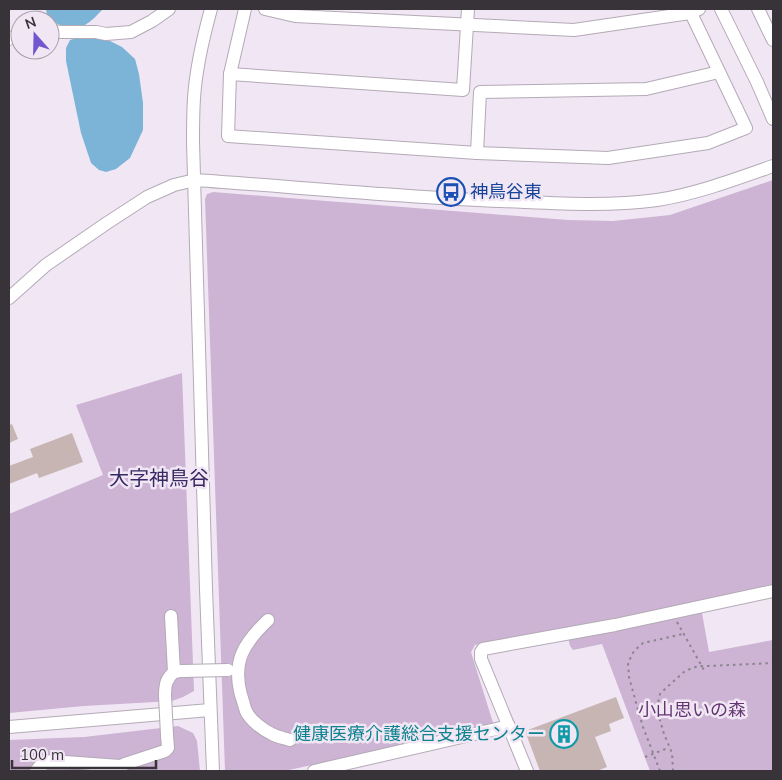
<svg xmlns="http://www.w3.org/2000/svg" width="782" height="780" viewBox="0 0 782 780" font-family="Mulish,'Noto Sans JP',sans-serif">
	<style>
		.green { fill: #cdb3d4 }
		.water { fill: #7cb4d8 }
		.building { fill: #c6b5b3 }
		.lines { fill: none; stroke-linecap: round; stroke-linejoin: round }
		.minor-casing { stroke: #b3aab6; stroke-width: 14 }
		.path { stroke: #8b858d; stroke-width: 2; stroke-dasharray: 2.5 4; stroke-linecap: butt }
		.minor { stroke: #fff; stroke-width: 12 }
		.minor-bridge-casing { stroke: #b3aab6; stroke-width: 14; stroke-linecap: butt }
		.minor-bridge { stroke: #fff; stroke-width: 12 }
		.labels { text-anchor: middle; stroke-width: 5; stroke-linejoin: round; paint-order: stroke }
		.transit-label { font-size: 18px; fill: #164399; stroke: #f1e7f4; text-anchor: start }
		.park-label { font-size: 18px; fill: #643571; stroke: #f1e7f4 }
		.culture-label { font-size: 18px; fill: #0d838f; stroke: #f1e7f4; text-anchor: end }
		.quarter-label { font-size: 20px; fill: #362964; stroke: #f1e7f4 }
	</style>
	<rect width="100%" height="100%" fill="#f1e7f4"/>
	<g class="green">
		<path d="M773,180V588L475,645L471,652L494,726L284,771H225L205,199L207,194L213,192L568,220L613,221L670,215Z"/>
		<path d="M182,373L194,691L183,697L172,701L84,706L9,713V514L103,475L76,405Z"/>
		<path d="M702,613L709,652L773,640V771H650L602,644L573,650L570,646L568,637Z"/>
		<path d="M178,726L193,733L197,741L200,771H9V740L84,737Z"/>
	</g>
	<g class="water">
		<path d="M46,9H103C98,14 92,21 85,25C74,30 55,27 48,16C47,15 46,10 46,9Z"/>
		<path d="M77,38H92L110,41L122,47L135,59L139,74L143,103V130L130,158L116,169L106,172L99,170L91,163L81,133L66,61V48L70,40Z"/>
	</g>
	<g class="building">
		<path d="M12,424L18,439L9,443V425Z"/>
		<path d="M72,433L83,462L39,478L37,473L9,484V466L33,457L30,449Z"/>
		<path d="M616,697L624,718L609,724L611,731L595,737L607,767L597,771H540L525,731Z"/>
	</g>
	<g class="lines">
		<defs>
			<g id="minor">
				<path d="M211,9C203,38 196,68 194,98C193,113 193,128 193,142L206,589L213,771"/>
				<path d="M245,9L230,74L228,136L477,153L608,158L708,143L746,128L689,9"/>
				<path d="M265,9L295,16L574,30L690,13L699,9"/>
				<path d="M721,9L757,82L773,119"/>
				<path d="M758,9L773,40"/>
				<path d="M50,31L62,32H96L106,34L131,32L152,21L169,9"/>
				<path d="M9,39L20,34"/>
				<path d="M230,74L463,90L468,9"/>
				<path d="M477,153L480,92L646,89L719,72"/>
				<path d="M9,298L46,265L107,223L147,197L174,185L195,180C297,187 399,197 501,201C553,203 605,207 657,200C696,194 736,179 773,166"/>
				<path d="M171,616L174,672"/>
				<path d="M268,620C244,643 232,661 241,695C243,700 244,706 246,711C250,720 263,730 272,734C277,737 284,738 290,740"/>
				<path d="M165,696C165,685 166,679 174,672L180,671"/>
				<path d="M9,727L210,710"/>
				<path d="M36,771L40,766L51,761L120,766L125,764L165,751L168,748L167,735"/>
				<path d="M314,771L509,726"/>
				<path d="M527,771L481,659V652L483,649L615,625L773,591"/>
			</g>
		</defs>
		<use href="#minor" class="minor-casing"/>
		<g class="path">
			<path d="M677,622L705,672"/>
			<path d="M645,757L668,748"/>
			<path d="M660,771L643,727L638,710L629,677L628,663L634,651L643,643L683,634"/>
			<path d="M673,771L672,753L664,734L659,717L658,703L660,694L665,689L685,671L698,666H709L773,663"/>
		</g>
		<use href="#minor" class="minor"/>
		<defs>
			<g id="minor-bridge">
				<path d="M183,671L228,670"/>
				<path d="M165,696L167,735"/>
			</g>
		</defs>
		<use href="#minor-bridge" class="minor-bridge-casing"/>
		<use href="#minor-bridge" class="minor-bridge"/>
	</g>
	<defs>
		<symbol id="bus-ring" viewBox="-11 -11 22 22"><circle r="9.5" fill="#f1e7f4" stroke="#1a4fb4" stroke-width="1.5"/><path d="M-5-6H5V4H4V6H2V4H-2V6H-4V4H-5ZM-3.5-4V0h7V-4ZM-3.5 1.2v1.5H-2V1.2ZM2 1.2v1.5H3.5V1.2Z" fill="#1a4fb4"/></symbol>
		<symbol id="building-ring" viewBox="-11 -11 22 22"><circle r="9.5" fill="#f1e7f4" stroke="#0f9aa8" stroke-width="1.5"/><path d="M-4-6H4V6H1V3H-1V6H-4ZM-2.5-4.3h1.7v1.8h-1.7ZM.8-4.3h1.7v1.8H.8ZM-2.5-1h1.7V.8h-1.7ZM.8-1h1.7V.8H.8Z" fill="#0f9aa8"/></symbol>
	</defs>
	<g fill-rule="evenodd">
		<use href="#bus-ring" x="435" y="176" width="32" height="32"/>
		<use href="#building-ring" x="548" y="718" width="32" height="32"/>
	</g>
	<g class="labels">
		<g class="transit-label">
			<text x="470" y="198">神鳥谷東</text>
		</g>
		<g class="park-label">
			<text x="692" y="716">小山思いの森</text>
		</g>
		<g class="culture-label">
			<text x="545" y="740">健康医療介護総合支援センター</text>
		</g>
		<g class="quarter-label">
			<text x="159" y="485">大字神鳥谷</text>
		</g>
	</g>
	<rect width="782" height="780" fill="none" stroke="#373338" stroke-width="20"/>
	<g transform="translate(35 35) rotate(340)"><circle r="24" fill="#f1e7f4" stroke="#a79fa9"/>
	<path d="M0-4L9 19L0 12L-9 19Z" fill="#7356cf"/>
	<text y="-8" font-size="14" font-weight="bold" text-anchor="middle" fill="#373338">N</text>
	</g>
	<path d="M12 760v8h144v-8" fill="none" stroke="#373338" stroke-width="2.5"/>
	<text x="20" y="760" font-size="15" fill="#373338" stroke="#f1e7f4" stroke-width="4" paint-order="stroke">100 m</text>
</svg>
